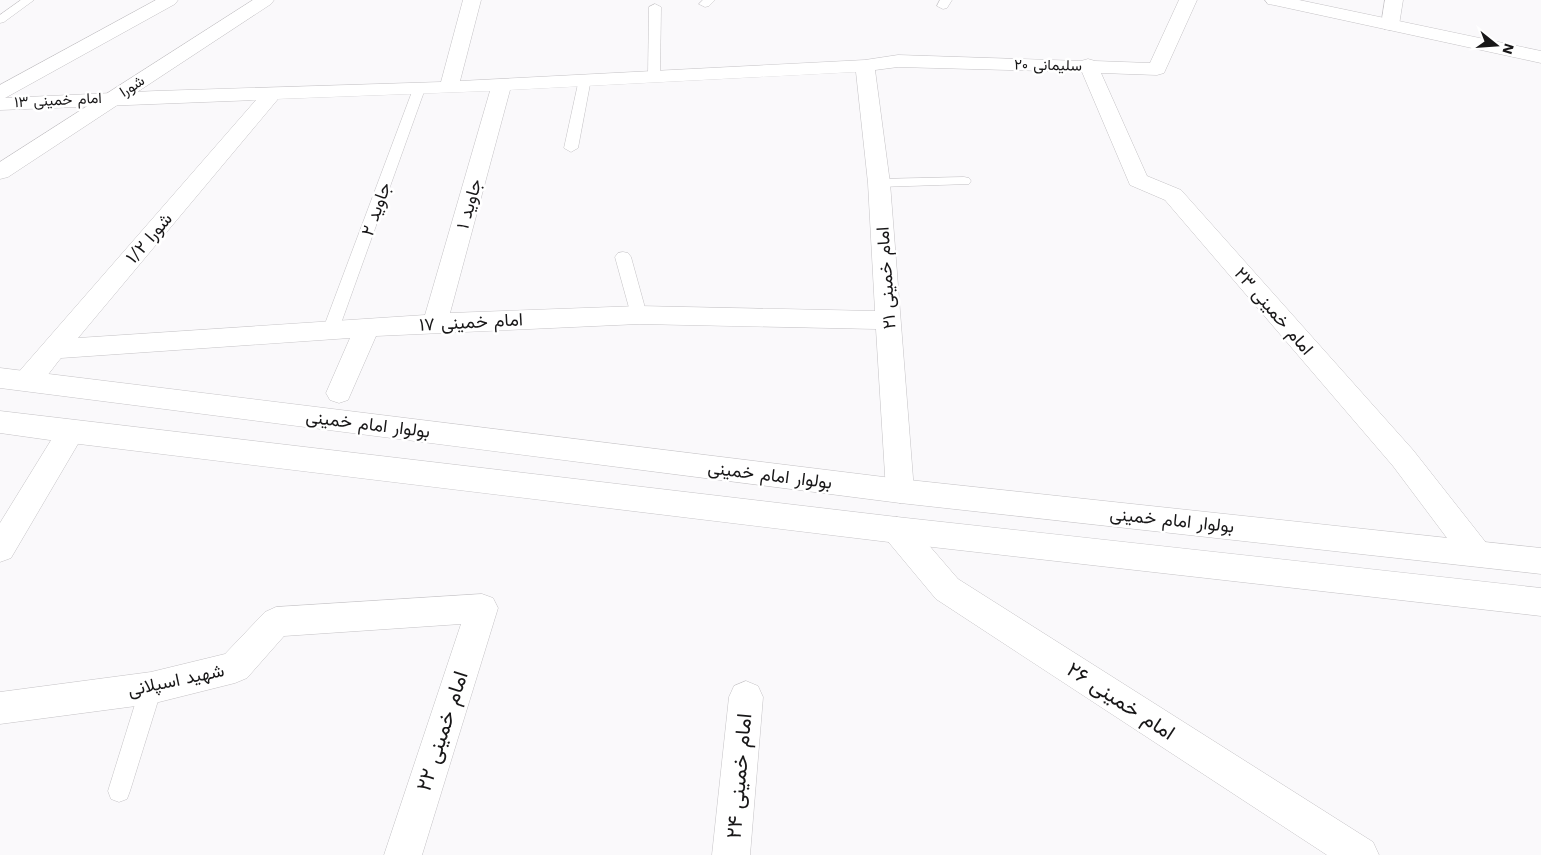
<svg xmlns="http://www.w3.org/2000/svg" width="1541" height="855" viewBox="0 0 1541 855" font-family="'Work Sans',Vazirmatn,sans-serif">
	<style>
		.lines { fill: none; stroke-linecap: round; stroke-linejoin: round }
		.service-casing { stroke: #c4c2c5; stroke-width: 1 }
		.minor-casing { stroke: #c4c2c5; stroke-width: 1 }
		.tertiary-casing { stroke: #c4c2c5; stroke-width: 1 }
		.secondary-casing { stroke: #c4c2c5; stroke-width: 1 }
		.service { fill: #fff; fill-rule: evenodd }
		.minor { fill: #fff; fill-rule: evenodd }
		.tertiary { fill: #fff; fill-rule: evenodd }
		.secondary { fill: #fff; fill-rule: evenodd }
		.labels { text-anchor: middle; stroke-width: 5; stroke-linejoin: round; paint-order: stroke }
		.far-street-label { font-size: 15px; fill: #181718; stroke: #fff }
		.street-label { font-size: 18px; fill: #181718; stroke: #fff }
		.near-street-label { font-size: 21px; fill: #181718; stroke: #fff }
	</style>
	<rect width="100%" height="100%" fill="#faf9fb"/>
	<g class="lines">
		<defs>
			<g id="service">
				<path d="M21,0H34L4,22L0,23V15Z"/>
				<path d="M703,0H715L709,6L705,7L699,4Z"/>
				<path d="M940,0H952L947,8L943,9L937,6Z"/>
				<path d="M655,4L661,7L660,76L654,80L648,76L649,7Z"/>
				<path d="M585,75L591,79L578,148L571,152L564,148L579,79Z"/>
				<path d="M419,85L425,89L339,329L337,333L331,335L325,333L323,329L413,89Z"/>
				<path d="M964,177L969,178L971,181L969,184L879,187L874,186L872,183L874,180L879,179Z"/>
				<path d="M623,252L628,253L631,257L647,315L645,319L639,321L633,319L631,315L615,257L618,253Z"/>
				<path d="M151,678L159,681L162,688L130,791L127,799L119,802L111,799L108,791L140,688L143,681Z"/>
			</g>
			<g id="minor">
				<path d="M156,0H178L175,4L5,98L156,91L441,82L463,0H481L460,81L865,60L898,55L1081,61L1088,59L1095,61L1150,63L1179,0H1197L1164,73L1157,75L1101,73L1147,176L1181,190L1413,450L1487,544L1491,553L1487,562L1476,566L1465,562L1393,466L1165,200L1130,185L1082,72L898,67L875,70L890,183L914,491L910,499L900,503L890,499L886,491L876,329L639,324L376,336L348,400L339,403L330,400L326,393L350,338L61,358C48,373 38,395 17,388L13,381L17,374L256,100L0,110V85ZM856,72L868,183L875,311L639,306L450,313L510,90ZM490,91L425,315L78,338L278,99Z"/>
				<path d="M1385,0H1403L1399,25L1396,29L1390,30L1384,29L1381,25Z"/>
				<path d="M71,421L81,424L85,432L11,558L0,562V523L61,424Z"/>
				<path d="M897,517L908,521L958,579L1373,842L1379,855H1327L936,599L886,539L882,530L886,521Z"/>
				<path d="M482,594L493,598L498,608L422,855H384L461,624L284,636L247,678L235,683L151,704L0,724V692L151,672L225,654L265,612L276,607Z"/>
				<path d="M746,681L758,686L763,697L750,855H712L729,697L734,686Z"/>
			</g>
			<path id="tertiary" d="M253,0H274L271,4L8,177L0,179V162Z"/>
			<g id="secondary">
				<path d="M1265,0H1299L1541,51V63L1274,5L1268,4Z"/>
				<path d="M0,368L900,479L1541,548V574L900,503L0,388Z"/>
				<path d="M0,411L897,517L1541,588V616L897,543L71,443L0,433Z"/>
			</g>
		</defs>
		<use href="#service" class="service-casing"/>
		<use href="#minor" class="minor-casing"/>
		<use href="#tertiary" class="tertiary-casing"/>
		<use href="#secondary" class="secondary-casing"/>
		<use href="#service" class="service"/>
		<use href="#minor" class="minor"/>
		<use href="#tertiary" class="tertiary"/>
		<use href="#secondary" class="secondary"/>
	</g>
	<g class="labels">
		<g class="far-street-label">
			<text transform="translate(1048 65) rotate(1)" y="5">سلیمانی ۲۰</text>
			<text transform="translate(132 86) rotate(-33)" y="5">شورا</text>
			<text transform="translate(58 100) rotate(-3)" y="5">امام خمینی ۱۳</text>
		</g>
		<g class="street-label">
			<text transform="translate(469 204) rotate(-74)" y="6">جاوید ۱</text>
			<text transform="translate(376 209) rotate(-70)" y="6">جاوید ۲</text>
			<text transform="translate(149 238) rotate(-49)" y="6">شورا ۱/۲</text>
			<text transform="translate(886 278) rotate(-94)" y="6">امام خمینی ۲۱</text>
			<text transform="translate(1274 311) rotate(49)" y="6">امام خمینی ۲۳</text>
			<text transform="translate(471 322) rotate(-3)" y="6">امام خمینی ۱۷</text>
			<text transform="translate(368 424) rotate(7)" y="6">بولوار امام خمینی</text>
			<text transform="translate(770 475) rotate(7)" y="6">بولوار امام خمینی</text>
			<text transform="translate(1172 520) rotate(6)" y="6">بولوار امام خمینی</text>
			<text transform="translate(176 680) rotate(-12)" y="6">شهید اسپلانی</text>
		</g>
		<g class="near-street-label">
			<text transform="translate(1121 701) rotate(33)" y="7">امام خمینی ۲۶</text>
			<text transform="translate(442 731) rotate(-72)" y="7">امام خمینی ۲۲</text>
			<text transform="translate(739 776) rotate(-85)" y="7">امام خمینی ۲۴</text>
		</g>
	</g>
	<g transform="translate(1496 45) rotate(107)" stroke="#ffffff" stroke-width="4" paint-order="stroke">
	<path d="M0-4L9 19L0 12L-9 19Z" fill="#181718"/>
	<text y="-8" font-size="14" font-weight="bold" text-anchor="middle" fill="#181718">N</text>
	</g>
</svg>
